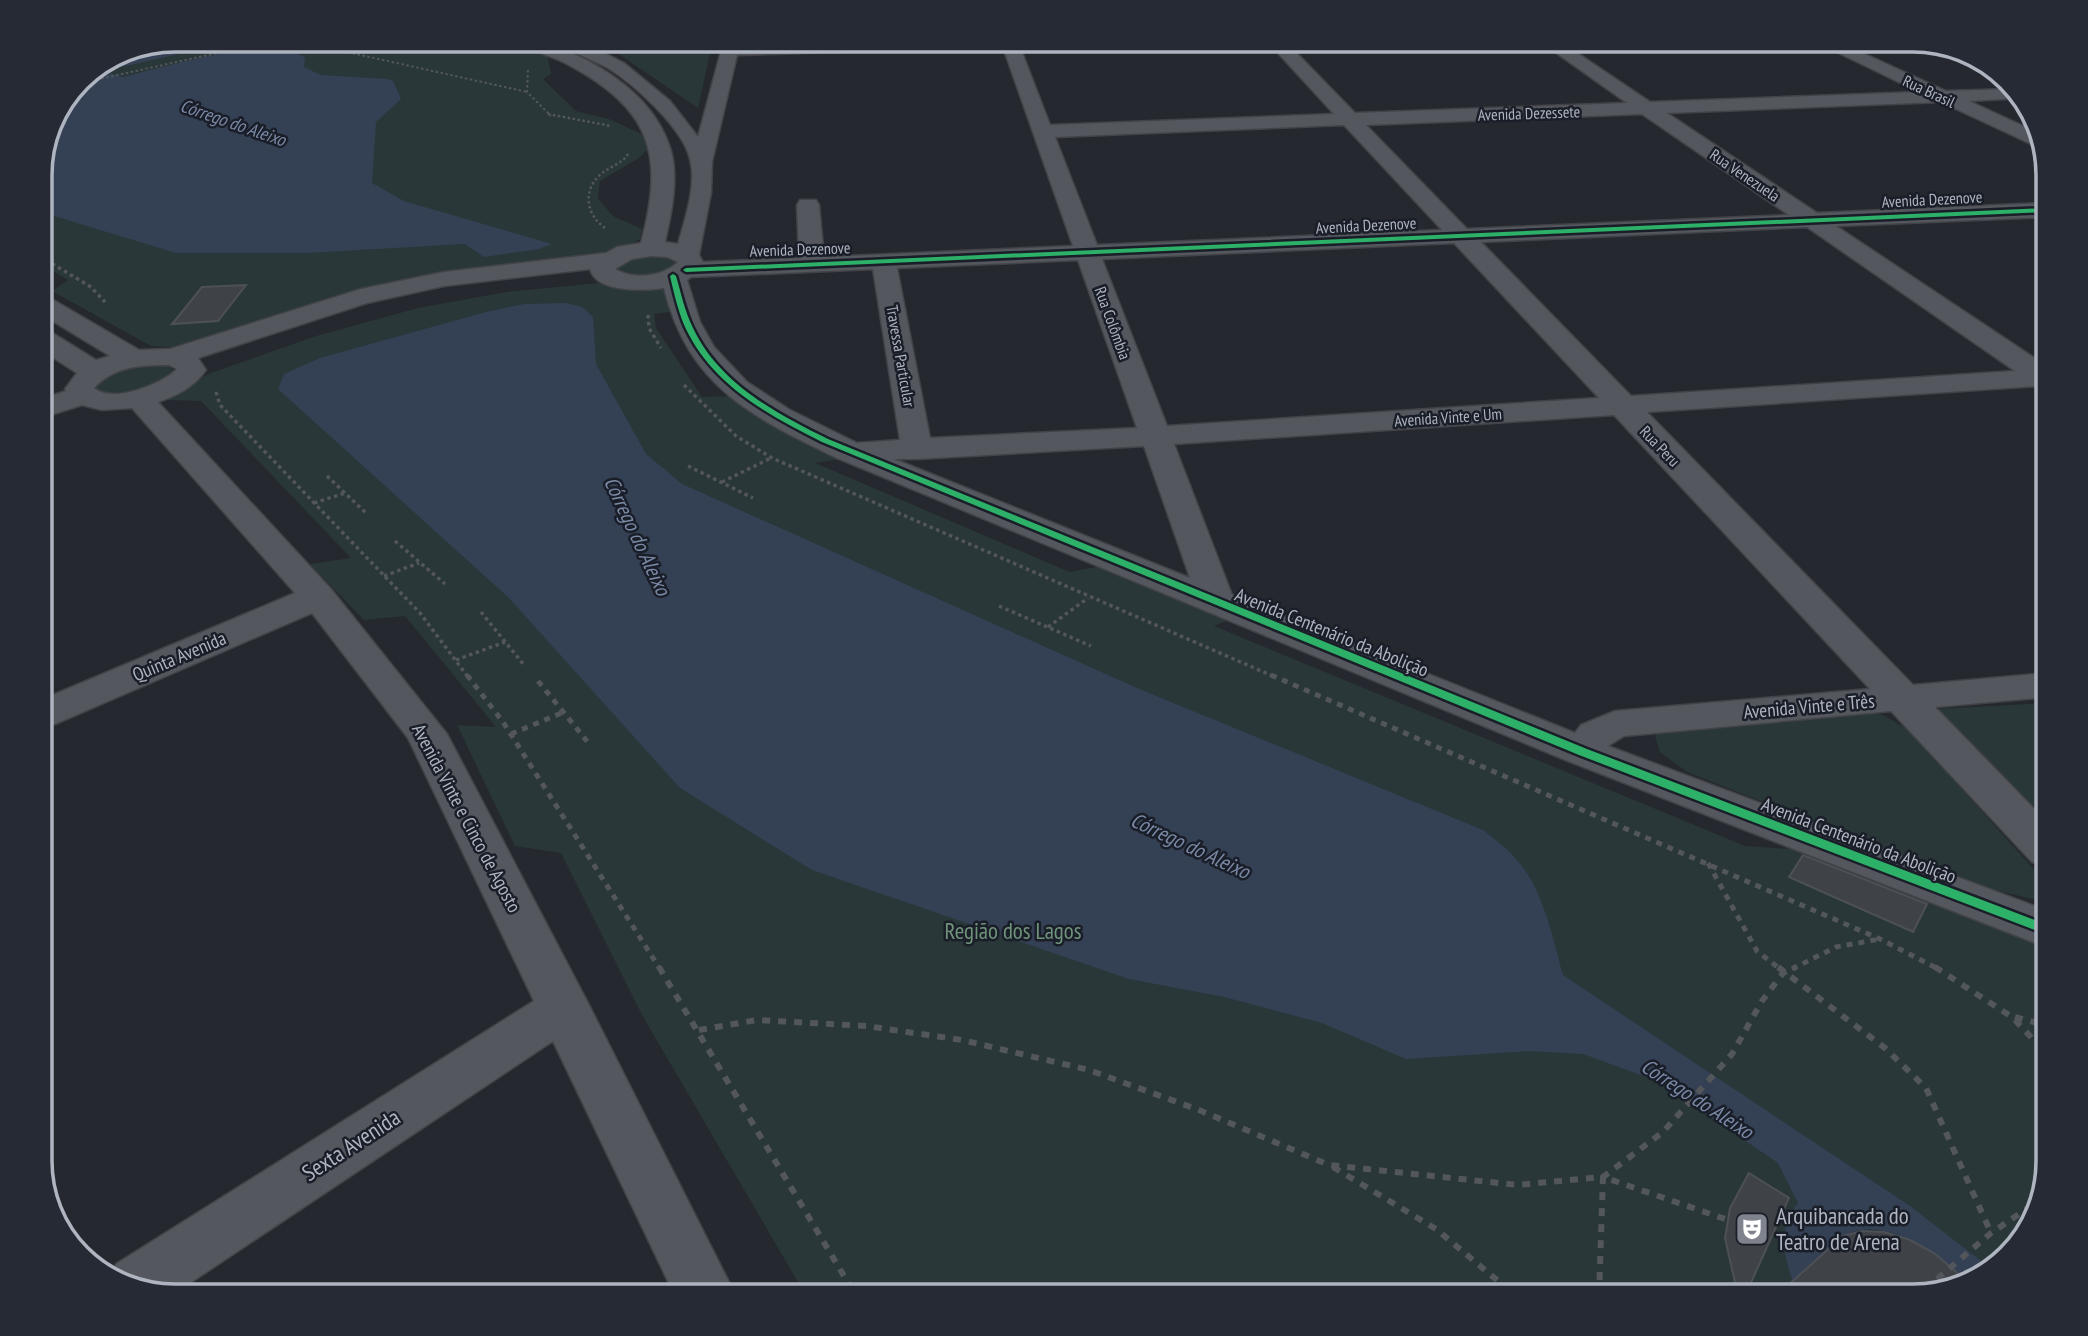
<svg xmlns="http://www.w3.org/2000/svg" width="2088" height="1336" viewBox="0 0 2088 1336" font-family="'PT Sans Narrow',sans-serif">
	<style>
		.green { fill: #293738 }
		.water { fill: #344054 }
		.building { fill: #3f4247; stroke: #4d5056; stroke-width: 2 }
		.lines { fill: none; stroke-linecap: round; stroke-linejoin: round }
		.minor-casing { stroke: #414348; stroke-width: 3 }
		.path-far4 { stroke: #53565b; stroke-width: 2; stroke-dasharray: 2.5 2.5; stroke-linecap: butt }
		.path-far3 { stroke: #53565b; stroke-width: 2.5; stroke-dasharray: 2.5 2.5; stroke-linecap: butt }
		.path-far2 { stroke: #53565b; stroke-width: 3.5; stroke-dasharray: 3.5 3.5; stroke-linecap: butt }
		.path-far1 { stroke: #53565b; stroke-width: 5; stroke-dasharray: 6 6; stroke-linecap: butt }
		.path { stroke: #53565b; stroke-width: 6; stroke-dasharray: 8 8; stroke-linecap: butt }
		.minor { fill: #54575d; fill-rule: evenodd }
		.cycleway-casing { stroke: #1a1e28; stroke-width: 5 }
		.cycleway { fill: #2db169; fill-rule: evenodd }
		.labels { text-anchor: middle; stroke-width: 5; stroke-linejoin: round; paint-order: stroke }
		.far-street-label { font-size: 16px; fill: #aeb4c0; stroke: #1a1e28 }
		.far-water-label { font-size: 18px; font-style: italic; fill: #7a89a6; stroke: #1a1e28 }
		.street-label { font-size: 19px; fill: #aeb4c0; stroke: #1a1e28 }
		.water-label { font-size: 21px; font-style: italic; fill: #7a89a6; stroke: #1a1e28 }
		.near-park-label { font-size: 23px; fill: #70937b; stroke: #1a1e28 }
		.near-street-label { font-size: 23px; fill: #aeb4c0; stroke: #1a1e28 }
		.near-poi-label { font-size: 23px; fill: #aeb4c0; stroke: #1a1e28; text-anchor: start }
		.rim { fill: none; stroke: #aeb4c0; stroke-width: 3.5 }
	</style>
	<rect width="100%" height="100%" fill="#25282e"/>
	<g class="green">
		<path d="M176,40H514L547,54L551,74L543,79L576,111L609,119L646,136L648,149L639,158L600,181L598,198L613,216L642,229L640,239L622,249L595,255L327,302L172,347L151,346L52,291L68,280L41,264C41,179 30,94 123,51C138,44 159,43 176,40Z"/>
		<path d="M598,40H713L698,108Z"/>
		<path d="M659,253L679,260V265C661,273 631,286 615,268L620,260Z"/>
		<path d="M610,282L669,285L676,311L654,314L656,328L702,397L735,396L848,458L815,463L1070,572L1101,566L1231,619L1214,626L1745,846L1807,850L2048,938V1161L2025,1235L1980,1278L1913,1296H806L642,1015L561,853L515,846L457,725L496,727L405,616L364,620L310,564L351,558L201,401L168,400L165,396L211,373L316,336L418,308L506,292Z"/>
		<path d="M135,364L169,365L175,373C158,387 114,404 95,388L100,377Z"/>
		<path d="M2048,703V825L1937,709Z"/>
		<path d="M1871,713L1883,715L1909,730L2048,885V903L1971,884L1687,772L1660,752L1655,736L1666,725Z"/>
	</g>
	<g class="water">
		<path d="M176,40H195L192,51L104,71L122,77C160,69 275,31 305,58L304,67L321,75L387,79L393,81L401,99L376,122L372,183L404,201L552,244L539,249L484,257L465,244L306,253H176L41,212V167L51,123L74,89L94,84L82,78L124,50Z"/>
		<path d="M566,303L582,307L593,317L596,364L646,454L682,484L1137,688L1483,830C1494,839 1507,848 1516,859C1544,890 1552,936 1563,975L1910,1206L1990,1268L1980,1278L1963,1282C1942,1254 1879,1212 1843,1237C1830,1246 1808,1277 1796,1291C1785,1259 1775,1232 1798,1203L1778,1163L1657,1081L1583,1054L1530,1051L1406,1059L1322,1023L1224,997L1129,979L812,870L680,788L509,598L278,389L284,374L320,358L486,312L524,304Z"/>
	</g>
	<g class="building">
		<path d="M246,285L218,321L172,324L202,287Z"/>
		<path d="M1803,855L1927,904L1913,932L1789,877Z"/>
		<path d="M1749,1173L1789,1198L1745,1296H1738L1725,1238L1730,1208Z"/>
		<path d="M1862,1231L1884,1232L1910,1240L1934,1253L1967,1281L1913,1296H1776L1843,1236Z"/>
	</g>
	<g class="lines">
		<defs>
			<path id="minor" d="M519,40C526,40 533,39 540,40C550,41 561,48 570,52C614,72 657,103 671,151C679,179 671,215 665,242L678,244C685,219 697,185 690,159C683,128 634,84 608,68C594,60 566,51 556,40H579L624,63L670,101L698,137L724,40H740L739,45L895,40H1091L1083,45L1020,47L1050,125L1334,114L1266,40H1284L1355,113L1627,103L1538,40H1558L1650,102L1919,92L1812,40H1834L1946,91L2011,89L2021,98L1969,101L2036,132L2040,146L2031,144L1941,102L1667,113L1817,213L2048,203V217L1836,226L2048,367V388L2038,386L1647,412L1913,685L2048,673V697L1935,707L2048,823V867L2032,862L1891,711L1624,736L1608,746L2048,911V948L1568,761L837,458C752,417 688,386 664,288C644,291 596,293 590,269L444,286L367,303L198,358L206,370C195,386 177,396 158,402L331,589L447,734L590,1007L736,1296H675L553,1041L172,1295L111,1276L116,1264L534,1001L408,738L312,613L55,724L41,727V700L295,593L132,408L102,410L82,405L41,418V399L66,391L65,389L77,373L41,350V330L51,332L96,360L110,356L41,314V295L50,298L139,350L170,349L361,289L444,272L606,253L617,247L641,243C665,153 651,109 567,64C553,56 530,52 519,40ZM1003,47L1073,246L824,257L819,205L816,200H800L797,205L799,258L703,262L699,255L711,193L712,162L737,55ZM1642,114L1789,215L1467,229L1366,125ZM1344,125L1442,230L1097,245L1055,137ZM1807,227L2015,371L1631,396L1481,242ZM1454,243L1599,398L1167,426L1102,259ZM651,256L667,257L678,262C662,277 634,280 615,269L632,259ZM1078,260L1137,428L930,438L897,268ZM873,269L900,440L857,443L790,410L747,382L714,347L700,322L687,280L691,277ZM169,365L177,369C162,384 113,404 94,388C114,366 142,365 169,365ZM1614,415L1870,689L1615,711L1581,725L1575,733L1232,595L1174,444ZM1144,446L1190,578L894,459H917Z"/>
		</defs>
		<use href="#minor" class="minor-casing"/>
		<g class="path-far4">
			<path d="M292,40L328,49"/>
			<path d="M338,50L527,92"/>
			<path d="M528,70L527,92L551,116"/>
			<path d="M77,84L276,40"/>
		</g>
		<g class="path-far3">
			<path d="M548,114L611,126"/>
			<path d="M605,228C586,215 582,190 601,174C609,167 622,164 628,154"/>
			<path d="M41,257L49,262"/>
		</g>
		<g class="path-far2">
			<path d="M46,260L91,287L105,302"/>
			<path d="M648,315L649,328L661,348"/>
			<path d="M684,385L736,436L772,458L1275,677"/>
			<path d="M216,392L220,405L420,613L468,677"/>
			<path d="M688,466L753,498"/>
			<path d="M327,476L366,513"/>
			<path d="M722,482L771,458"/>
			<path d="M314,503L345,493"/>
			<path d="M395,541L445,584"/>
			<path d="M384,576L419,563"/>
			<path d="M999,606L1091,646"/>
			<path d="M481,612L524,665"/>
			<path d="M1048,627L1088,598"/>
			<path d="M456,660L505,642"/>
		</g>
		<g class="path-far1">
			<path d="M467,675L503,722L660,969"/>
			<path d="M1271,675L1880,939L1938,969"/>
			<path d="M538,681L591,746"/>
			<path d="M511,734L564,712"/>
			<path d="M1708,863L1757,951L1780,969"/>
			<path d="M1792,969L1836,947L1880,939"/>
		</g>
		<g class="path">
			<path d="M659,967L856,1296"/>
			<path d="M1778,967L1885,1048L1926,1088L1991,1233"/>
			<path d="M1935,967L2012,1017L2048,1055"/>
			<path d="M2015,1017L2048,1026"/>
			<path d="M699,1030L757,1020L866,1026L962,1040L1089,1070L1199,1110L1329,1165L1518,1185L1603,1177L1663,1132L1732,1054L1762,1001L1783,973L1796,967"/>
			<path d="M1333,1167L1436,1229L1516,1296"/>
			<path d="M1937,1279L1991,1233L2034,1204"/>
			<path d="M1599,1296L1603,1177L1728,1220"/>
		</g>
		<use href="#minor" class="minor"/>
		<defs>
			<g id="cycleway">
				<path d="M2048,208V212L686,272L683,270L686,268Z"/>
				<path d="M673,274L676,276C681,293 685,312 693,328C719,383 775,413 828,439L1587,749L2048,925V935L1579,755L822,442C768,415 712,385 685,327C678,311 674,293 670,276Z"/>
			</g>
		</defs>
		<use href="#cycleway" class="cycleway-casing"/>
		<use href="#cycleway" class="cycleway"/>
	</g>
	<defs>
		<symbol id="theatre-square" viewBox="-11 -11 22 22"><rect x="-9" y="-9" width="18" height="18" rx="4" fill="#7e838d" stroke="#1a1e28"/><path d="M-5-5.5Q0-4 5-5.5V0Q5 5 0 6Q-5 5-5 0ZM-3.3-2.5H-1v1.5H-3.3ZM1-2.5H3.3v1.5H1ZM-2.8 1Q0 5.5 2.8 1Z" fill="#fff"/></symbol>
	</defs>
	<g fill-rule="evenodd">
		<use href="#theatre-square" x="1733" y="1210" width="38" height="38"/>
	</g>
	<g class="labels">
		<g class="far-street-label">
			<text transform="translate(1929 91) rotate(25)" y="6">Rua Brasil</text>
			<text transform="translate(1529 113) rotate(-2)" y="6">Avenida Dezessete</text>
			<text transform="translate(1745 175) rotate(34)" y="6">Rua Venezuela</text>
			<text transform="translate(1932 199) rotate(-3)" y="6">Avenida Dezenove</text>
			<text transform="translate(1366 225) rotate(-3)" y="6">Avenida Dezenove</text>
			<text transform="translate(800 249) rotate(-2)" y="6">Avenida Dezenove</text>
			<text transform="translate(1113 323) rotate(70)" y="6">Rua Colômbia</text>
			<text transform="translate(901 356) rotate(80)" y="6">Travessa Particular</text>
			<text transform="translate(1448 417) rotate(-4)" y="6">Avenida Vinte e Um</text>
			<text transform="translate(1660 446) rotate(46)" y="6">Rua Peru</text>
		</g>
		<g class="far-water-label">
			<text transform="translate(233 123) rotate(19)" y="6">Córrego do Aleixo</text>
		</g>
		<g class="street-label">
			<text transform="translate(1332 632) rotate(22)" y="7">Avenida Centenário da Abolição</text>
			<text transform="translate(179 656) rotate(-23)" y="7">Quinta Avenida</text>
			<text transform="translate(1809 706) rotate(-5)" y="7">Avenida Vinte e Três</text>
			<text transform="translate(467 818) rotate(62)" y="7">Avenida Vinte e Cinco de Agosto</text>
			<text transform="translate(1859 840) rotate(21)" y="7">Avenida Centenário da Abolição</text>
		</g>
		<g class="water-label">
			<text transform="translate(637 536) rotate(65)" y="7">Córrego do Aleixo</text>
			<text transform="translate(1190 846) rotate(25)" y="7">Córrego do Aleixo</text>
			<text transform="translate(1697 1099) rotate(33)" y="7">Córrego do Aleixo</text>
		</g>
		<g class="near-park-label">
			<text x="1013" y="939">Região dos Lagos</text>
		</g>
		<g class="near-street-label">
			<text transform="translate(351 1145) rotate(-33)" y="8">Sexta Avenida</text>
		</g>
		<g class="near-poi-label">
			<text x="1776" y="1224">Arquibancada do<tspan x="1776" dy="26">Teatro de Arena</tspan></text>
		</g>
	</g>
	<path d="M0 0H2088V1336H0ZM175 52H1913A123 123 0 0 1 2036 175V1161A123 123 0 0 1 1913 1284H175A123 123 0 0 1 52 1161V175A123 123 0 0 1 175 52Z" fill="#262a34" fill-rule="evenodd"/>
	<path class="rim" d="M175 52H1913A123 123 0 0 1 2036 175V1161A123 123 0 0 1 1913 1284H175A123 123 0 0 1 52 1161V175A123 123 0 0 1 175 52Z"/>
</svg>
